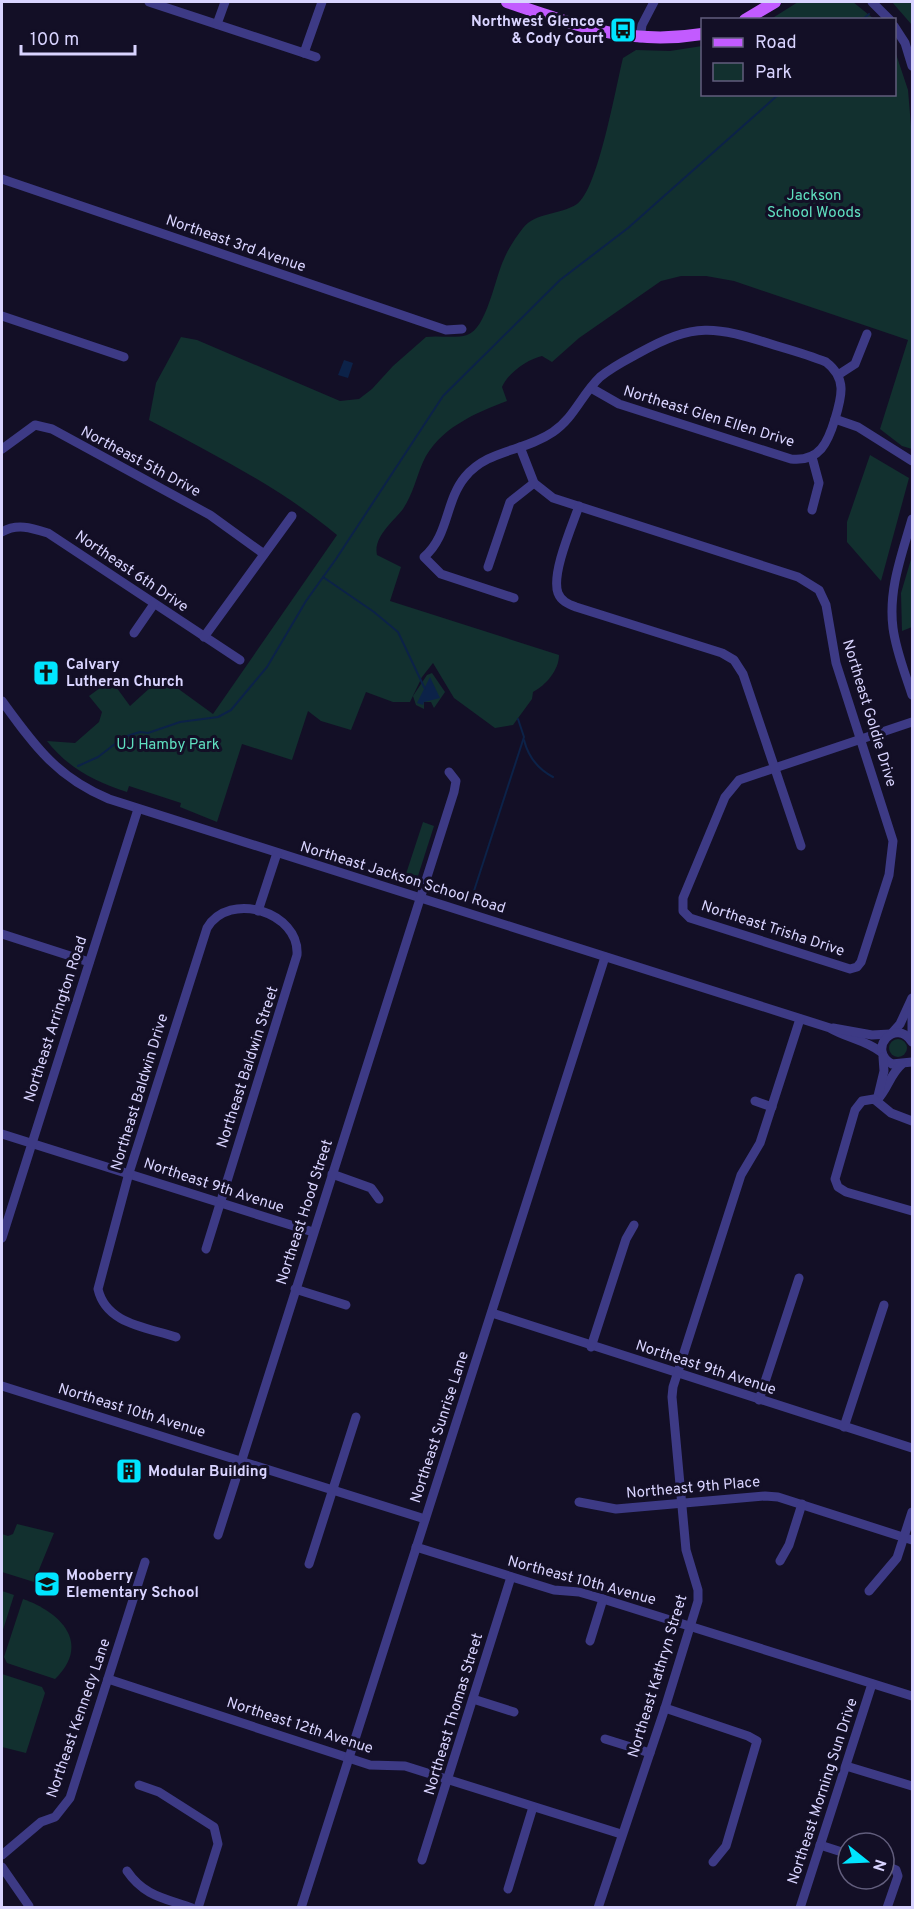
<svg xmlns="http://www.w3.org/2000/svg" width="914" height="1909" viewBox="0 0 914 1909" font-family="Overpass,sans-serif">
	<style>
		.green { fill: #12302f }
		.water { fill: #0c2248 }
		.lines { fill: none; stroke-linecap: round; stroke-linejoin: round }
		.stream { stroke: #0c2248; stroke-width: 2 }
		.minor { stroke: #3d3a85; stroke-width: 9 }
		.major { stroke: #c25bff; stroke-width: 12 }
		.labels { text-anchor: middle; stroke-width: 6; stroke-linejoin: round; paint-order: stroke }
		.poi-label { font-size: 15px; font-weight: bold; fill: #d9d4ff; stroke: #130f26; text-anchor: start }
		.park-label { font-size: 15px; fill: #5fe0c0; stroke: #130f26 }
		.street-label { font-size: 15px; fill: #d9d4ff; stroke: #130f26 }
	</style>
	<rect width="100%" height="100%" fill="#130f26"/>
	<g class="green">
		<path d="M798,2H853L874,19H771Z"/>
		<path d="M892,2H912V25Z"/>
		<path d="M702,46V94H894L895,51L908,90L912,138V449L902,446L880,429L908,340L734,281L706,276H681L661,281L579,338L552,362L542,356C528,359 508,373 502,387L507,401C475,413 438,429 423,462C416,478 413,494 403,509C393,522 373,537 377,555L401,567L390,601L559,655C559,670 546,685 533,692L532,699L513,725L495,728L454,698L433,663L422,677L410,702H393L366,692L351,730L321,721L308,711L292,760L242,744L217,822L180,807L181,803L129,786L127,792C95,782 67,767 47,741L75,743L99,722L102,712L89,696L111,680L130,706L162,677L213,714L337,535C281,488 213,454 149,420L156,383L181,337L197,340L340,401L359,399L372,389L393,366L426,337C440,335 454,339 467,335C487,329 495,277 504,259C508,249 516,237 523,228C536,212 560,215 577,204C598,190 616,86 623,58L636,50L670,51Z"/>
		<path d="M870,455L909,478L881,581L847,542V522Z"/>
		<path d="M912,556V627L902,631L901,593Z"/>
		<path d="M432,673L445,692L434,708L431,702H424V709L416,705L413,696L427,675Z"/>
		<path d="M423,822L434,826L417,879L412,882L404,880Z"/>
		<circle cx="898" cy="1048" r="9"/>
		<path d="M17,1524L54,1533L34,1582L2,1572V1534L8,1536L13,1534Z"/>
		<path d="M2,1591L14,1595L2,1633Z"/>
		<path d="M23,1599C60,1612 92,1643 55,1679L7,1663L4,1657Z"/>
		<path d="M2,1674L42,1687L45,1693L26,1753L2,1747Z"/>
	</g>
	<g class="water">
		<path d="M344,360L353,363L348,378L338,375Z"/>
		<path d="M430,677L440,698L424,702L423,705L417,703Z"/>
	</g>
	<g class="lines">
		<g class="stream">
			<path d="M862,20L869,14"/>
			<path d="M323,577L374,612L398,632L425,689"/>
			<path d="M524,740C528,756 538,769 553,777"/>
			<path d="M78,766L98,757L124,737L140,732L148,733L180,722L218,717L231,710L267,667L306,601L336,559L443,396L560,280L628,228L779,94"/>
			<path d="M472,897L524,737L518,719"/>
		</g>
		<g class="minor">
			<path d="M149,2L316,57"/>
			<path d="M872,2L890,20"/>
			<path d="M217,24L225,2"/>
			<path d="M894,26L905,43L912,66"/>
			<path d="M640,38L642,25L654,2"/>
			<path d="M304,53L322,2"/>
			<path d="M2,179L446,330L462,329"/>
			<path d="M2,316L124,357"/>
			<path d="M838,375L855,364L867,334"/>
			<path d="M591,388L619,404L791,459C820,462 828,442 835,419"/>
			<path d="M520,447L534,483L553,498L798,577L819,590L826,605L836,663L893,841L889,875L861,962L857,967L850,969L690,918L683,911V898L725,797L739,780L912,722"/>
			<path d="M2,449L35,425L52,429L210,515L264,554"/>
			<path d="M579,506C572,526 551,574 558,593C561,601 568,604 576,607L722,653L734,660L743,674L801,846"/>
			<path d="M812,510L819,483L812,457"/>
			<path d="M912,519C902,554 888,590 893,628C896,651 905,673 912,695"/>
			<path d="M2,532C17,523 32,528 48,533L240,660"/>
			<path d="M488,567L510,502L534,483"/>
			<path d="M514,598L441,574L424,557C449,536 445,501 465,477C488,449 524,452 553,432C574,418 582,394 600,377C612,367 626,360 639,353C695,322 714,326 774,345C791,350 809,355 826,362C847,378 842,396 835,419L858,427L912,461"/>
			<path d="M134,633L154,604"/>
			<path d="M204,637L292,516"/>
			<path d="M2,701C34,745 56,777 109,799L830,1028C847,1038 866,1040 881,1052"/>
			<path d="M258,911L277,853"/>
			<path d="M2,934L89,962"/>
			<path d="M833,1028L872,1035L890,1034"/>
			<path d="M892,1033L900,1024L912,998"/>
			<path d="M912,1039V1011"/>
			<path d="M912,1042C896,1017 866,1049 892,1064L912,1062"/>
			<path d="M877,1100C888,1089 890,1074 902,1064"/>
			<path d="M877,1100L884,1071L883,1057"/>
			<path d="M755,1101L772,1107"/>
			<path d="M912,1121L891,1113L874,1099L862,1101L855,1110L835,1179L838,1187L846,1192L912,1211"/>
			<path d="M2,1134L313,1232"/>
			<path d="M332,1174L371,1188L379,1199"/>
			<path d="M2,1238L138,809"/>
			<path d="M295,1289L346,1305"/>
			<path d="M492,1313L912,1448"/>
			<path d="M176,1337C146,1327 106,1324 98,1289L129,1173L207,928C229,890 300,912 297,955L206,1249"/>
			<path d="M591,1347L626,1239L634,1225"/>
			<path d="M2,1386L425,1519"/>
			<path d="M759,1400L799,1278"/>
			<path d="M844,1427L884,1305"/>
			<path d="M579,1502L616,1509L765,1496L778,1497L912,1540"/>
			<path d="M218,1535L454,792L456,781L449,772"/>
			<path d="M416,1547L554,1590L579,1592L603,1599L912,1696"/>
			<path d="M780,1561L789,1545L802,1504"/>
			<path d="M309,1564L356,1417"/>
			<path d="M869,1591L897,1558L912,1512"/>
			<path d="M590,1641L603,1599"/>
			<path d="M108,1679L370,1765L405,1766L621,1834"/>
			<path d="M473,1699L514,1712"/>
			<path d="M665,1708L748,1736L757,1741L726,1846L713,1862"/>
			<path d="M605,1739L650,1753"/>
			<path d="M846,1766L912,1786"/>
			<path d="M139,1785L159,1792L214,1827L218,1844L198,1908"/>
			<path d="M820,1845L848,1854"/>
			<path d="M2,1855L41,1822L55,1817L70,1798L145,1562"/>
			<path d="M422,1860L511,1577"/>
			<path d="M884,1865L896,1870L898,1876L887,1908"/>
			<path d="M2,1867L29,1906"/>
			<path d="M127,1871C144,1896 164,1898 192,1908"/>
			<path d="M508,1889L533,1807"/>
			<path d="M301,1908L605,957"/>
			<path d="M598,1908L665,1708L698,1601V1590L686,1550L672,1397L673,1387L741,1175L760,1143L800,1019"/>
			<path d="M800,1908L872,1684"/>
		</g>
		<g class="major">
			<path d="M507,2C575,25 629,46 702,34"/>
			<path d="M745,20L775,2"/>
		</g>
	</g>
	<defs>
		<symbol id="bus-square" viewBox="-11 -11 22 22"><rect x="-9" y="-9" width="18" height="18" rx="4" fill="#00e5ff" stroke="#130f26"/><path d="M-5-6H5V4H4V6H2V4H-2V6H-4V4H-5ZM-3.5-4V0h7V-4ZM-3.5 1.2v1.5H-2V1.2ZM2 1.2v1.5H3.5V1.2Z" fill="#111"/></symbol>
		<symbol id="church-square" viewBox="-11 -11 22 22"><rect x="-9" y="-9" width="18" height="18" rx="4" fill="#00e5ff" stroke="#130f26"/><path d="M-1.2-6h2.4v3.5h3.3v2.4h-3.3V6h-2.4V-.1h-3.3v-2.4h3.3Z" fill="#111"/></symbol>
		<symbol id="building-square" viewBox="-11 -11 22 22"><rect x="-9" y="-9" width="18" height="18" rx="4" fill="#00e5ff" stroke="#130f26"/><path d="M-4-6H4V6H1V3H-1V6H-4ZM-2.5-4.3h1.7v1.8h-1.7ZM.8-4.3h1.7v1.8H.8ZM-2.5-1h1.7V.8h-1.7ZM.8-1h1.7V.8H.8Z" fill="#111"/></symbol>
		<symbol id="school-square" viewBox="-11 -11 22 22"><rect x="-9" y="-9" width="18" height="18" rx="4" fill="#00e5ff" stroke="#130f26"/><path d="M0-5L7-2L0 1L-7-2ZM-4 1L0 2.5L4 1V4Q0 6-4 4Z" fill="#111"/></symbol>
	</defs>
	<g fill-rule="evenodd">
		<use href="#bus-square" x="608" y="15" width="30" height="30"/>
		<use href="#church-square" x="31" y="658" width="30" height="30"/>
		<use href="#building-square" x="114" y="1456" width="30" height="30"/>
		<use href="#school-square" x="32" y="1569" width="30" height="30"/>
	</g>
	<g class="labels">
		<g class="poi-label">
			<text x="604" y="26" text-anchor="end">Northwest Glencoe<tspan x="604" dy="17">&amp; Cody Court</tspan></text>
			<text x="66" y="669">Calvary<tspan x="66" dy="17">Lutheran Church</tspan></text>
			<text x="148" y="1476">Modular Building</text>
			<text x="66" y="1580">Mooberry<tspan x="66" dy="17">Elementary School</tspan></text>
		</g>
		<g class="park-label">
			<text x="814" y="200">Jackson<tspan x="814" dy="17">School Woods</tspan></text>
			<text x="168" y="749">UJ Hamby Park</text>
		</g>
		<g class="street-label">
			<text transform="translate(236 243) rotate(19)" y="5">Northeast 3rd Avenue</text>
			<text transform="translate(709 416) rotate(17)" y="5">Northeast Glen Ellen Drive</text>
			<text transform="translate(141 461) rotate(28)" y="5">Northeast 5th Drive</text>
			<text transform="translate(132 571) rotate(34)" y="5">Northeast 6th Drive</text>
			<text transform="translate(870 713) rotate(73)" y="5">Northeast Goldie Drive</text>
			<text transform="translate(403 877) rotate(17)" y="5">Northeast Jackson School Road</text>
			<text transform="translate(773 928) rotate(18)" y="5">Northeast Trisha Drive</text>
			<text transform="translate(55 1019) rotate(-72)" y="5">Northeast Arrington Road</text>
			<text transform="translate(247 1067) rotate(-72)" y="5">Northeast Baldwin Street</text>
			<text transform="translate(139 1092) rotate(-73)" y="5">Northeast Baldwin Drive</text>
			<text transform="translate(214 1185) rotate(18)" y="5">Northeast 9th Avenue</text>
			<text transform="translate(304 1212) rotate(-72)" y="5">Northeast Hood Street</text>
			<text transform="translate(706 1367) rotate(18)" y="5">Northeast 9th Avenue</text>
			<text transform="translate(132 1410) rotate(17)" y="5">Northeast 10th Avenue</text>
			<text transform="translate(439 1427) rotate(-72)" y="5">Northeast Sunrise Lane</text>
			<text transform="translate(693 1487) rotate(-5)" y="5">Northeast 9th Place</text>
			<text transform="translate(582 1580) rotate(15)" y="5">Northeast 10th Avenue</text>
			<text transform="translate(657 1676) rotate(-73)" y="5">Northeast Kathryn Street</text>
			<text transform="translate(453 1714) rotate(-73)" y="5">Northeast Thomas Street</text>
			<text transform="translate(78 1718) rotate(-71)" y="5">Northeast Kennedy Lane</text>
			<text transform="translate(300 1725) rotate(18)" y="5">Northeast 12th Avenue</text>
			<text transform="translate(822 1791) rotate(-72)" y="5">Northeast Morning Sun Drive</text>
		</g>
	</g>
	<rect width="914" height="1909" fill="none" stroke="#d9d4ff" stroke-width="6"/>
	<rect x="701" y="18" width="195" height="78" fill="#130f26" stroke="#625e7d" stroke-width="1.5"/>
	<rect x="713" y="38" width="30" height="9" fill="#c25bff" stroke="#625e7d" stroke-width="1.5"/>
	<text x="755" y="48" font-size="18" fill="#d9d4ff">Road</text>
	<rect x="713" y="63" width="30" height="18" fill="#12302f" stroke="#625e7d" stroke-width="1.5"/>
	<text x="755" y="78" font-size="18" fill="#d9d4ff">Park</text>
	<g transform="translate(866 1861) rotate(108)"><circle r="28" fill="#130f26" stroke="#625e7d" stroke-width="1.5"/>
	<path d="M0-4.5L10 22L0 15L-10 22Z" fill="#00e5ff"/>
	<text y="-9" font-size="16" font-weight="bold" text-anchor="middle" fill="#d9d4ff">N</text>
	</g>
	<path d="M21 45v9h114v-9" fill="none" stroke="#d9d4ff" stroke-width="3"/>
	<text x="30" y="45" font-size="18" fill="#d9d4ff" stroke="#130f26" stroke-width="4.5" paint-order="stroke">100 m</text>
</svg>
